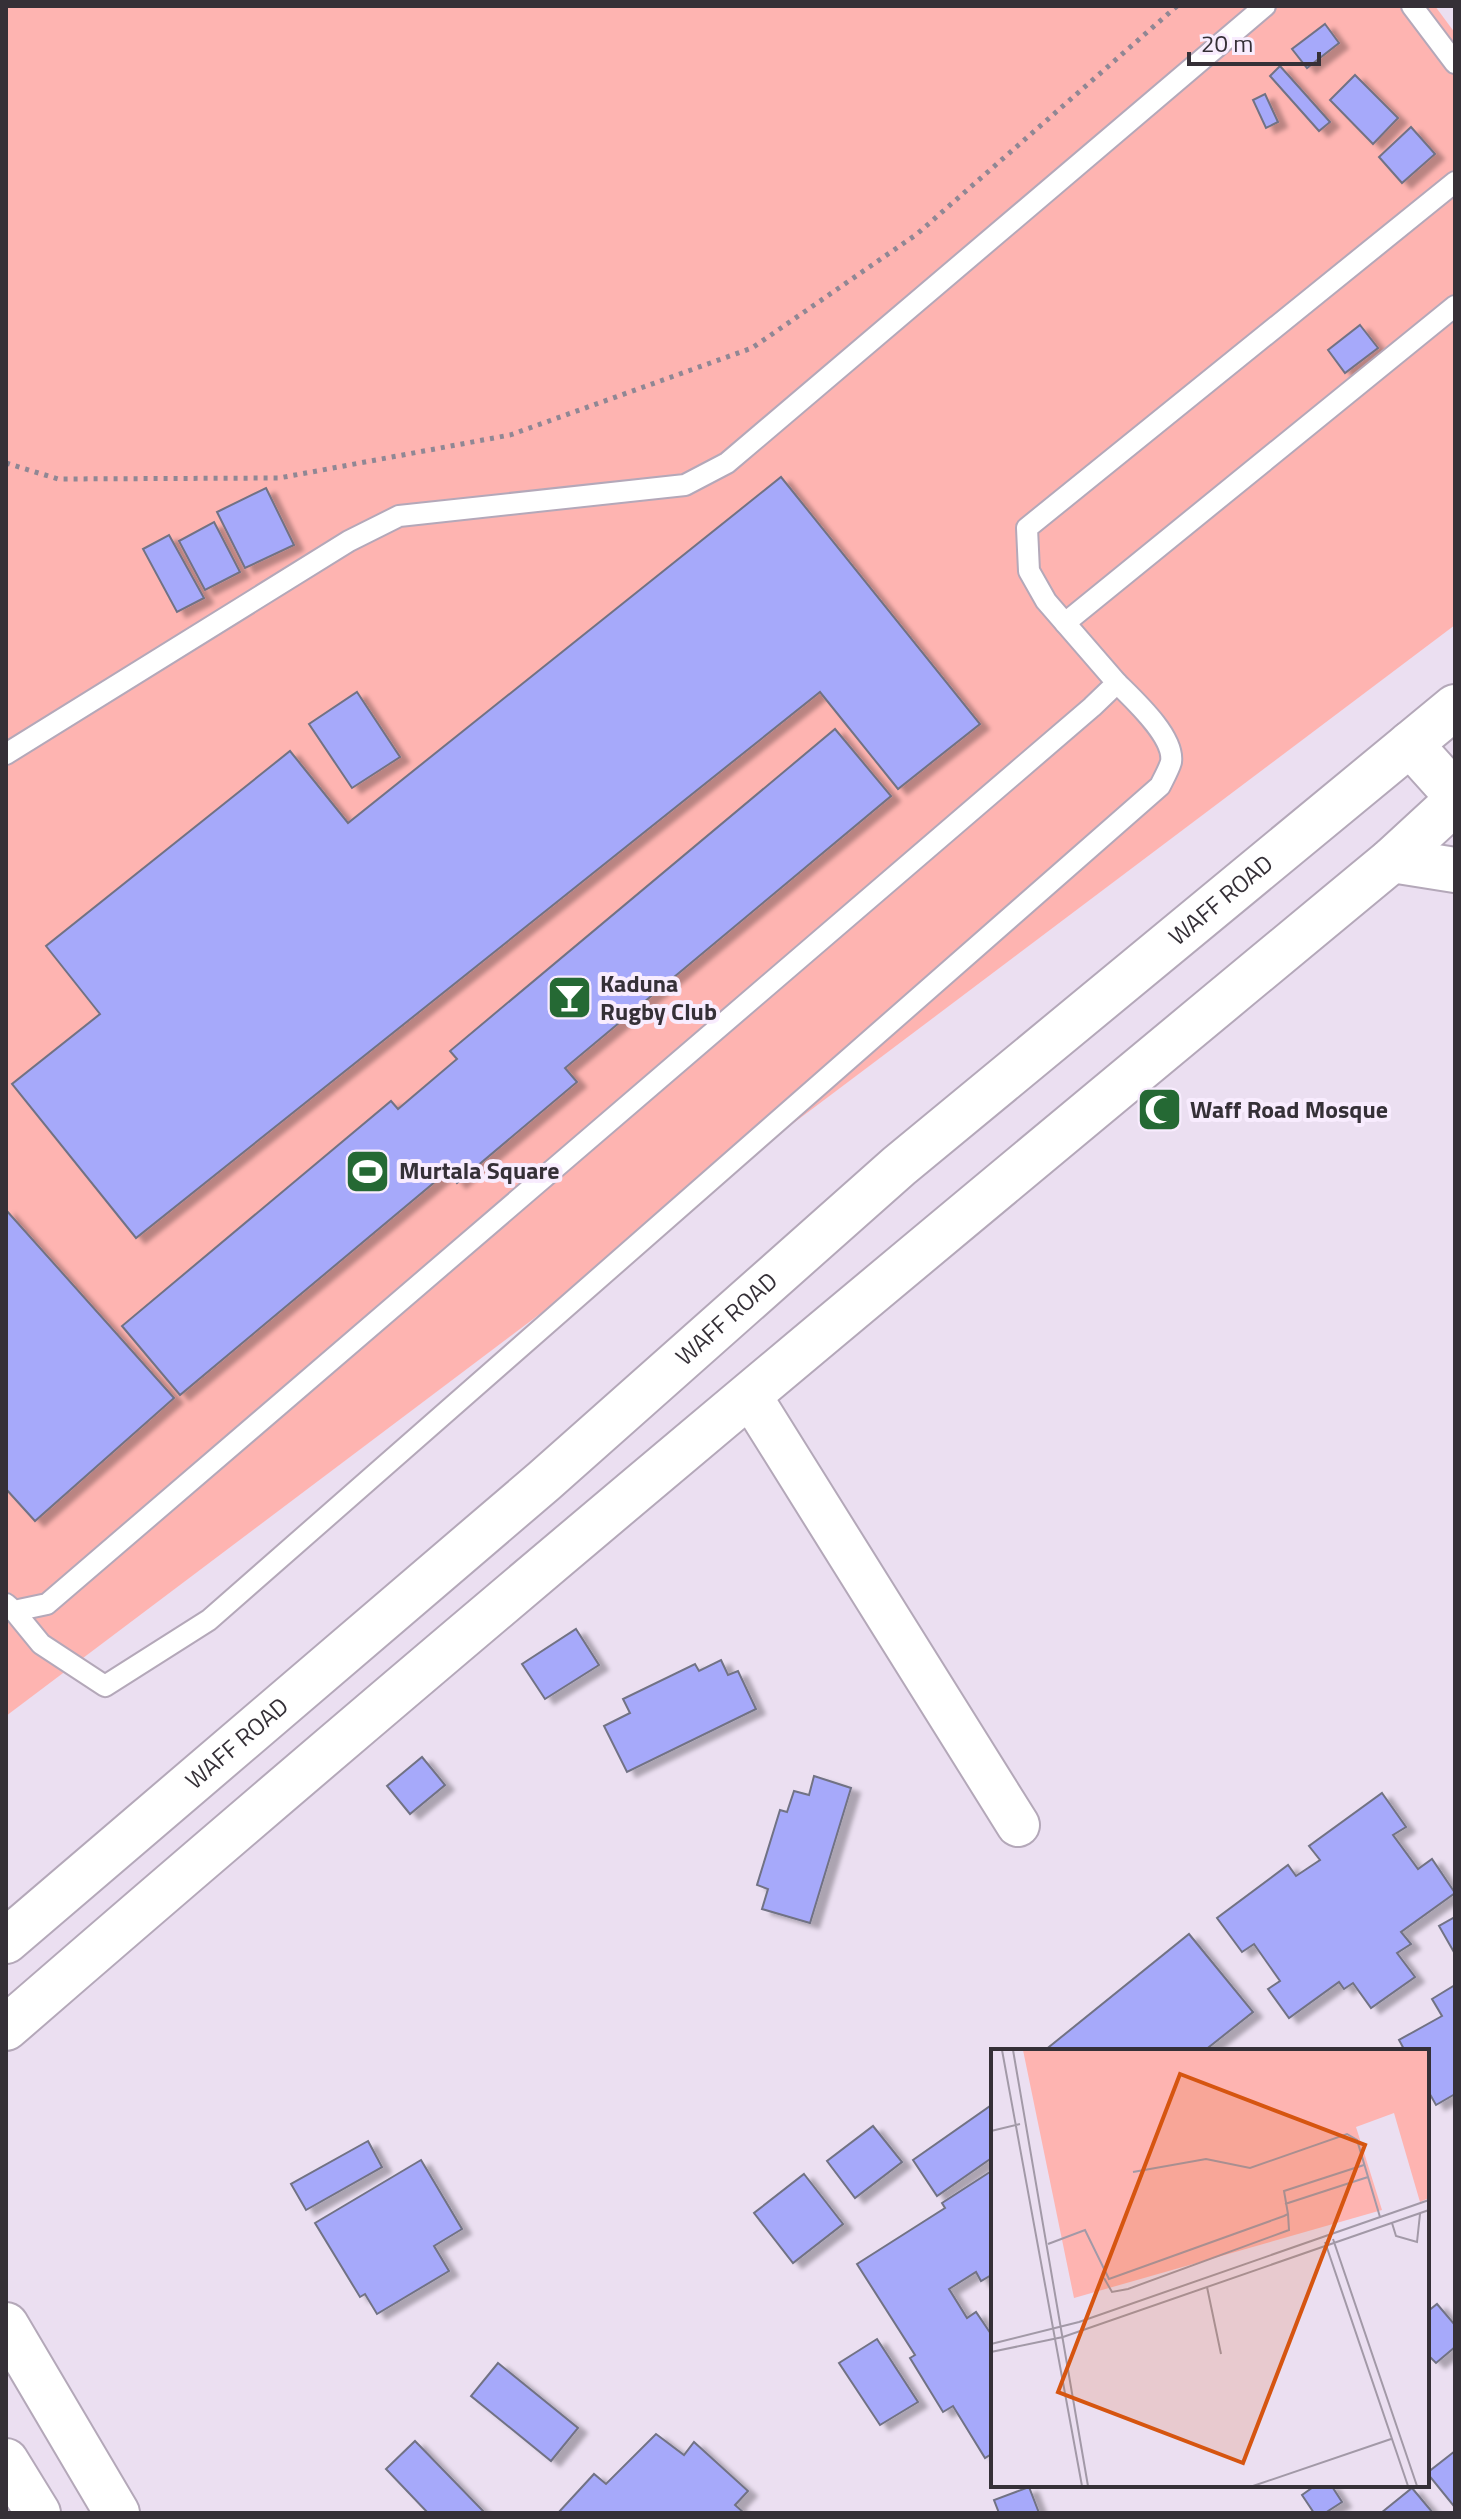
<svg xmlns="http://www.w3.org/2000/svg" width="1461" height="2519" viewBox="0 0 1461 2519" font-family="'Titillium Web',sans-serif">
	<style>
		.green { fill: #feb4b1 }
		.building { fill: #a6a9fa; stroke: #717284; stroke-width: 2; filter: url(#shadow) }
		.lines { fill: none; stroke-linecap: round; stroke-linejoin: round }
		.service-casing { stroke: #b4a8b9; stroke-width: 24 }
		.minor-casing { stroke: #b4a8b9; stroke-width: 46 }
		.tertiary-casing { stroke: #b4a8b9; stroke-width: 48 }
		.secondary-casing { stroke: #b4a8b9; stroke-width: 48 }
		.path { stroke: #908794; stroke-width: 5; stroke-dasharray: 4 6; stroke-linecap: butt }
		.service { stroke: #fff; stroke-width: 20 }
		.minor { stroke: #fff; stroke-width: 42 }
		.tertiary { stroke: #fff; stroke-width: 44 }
		.secondary { stroke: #fff; stroke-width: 44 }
		.labels { text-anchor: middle; stroke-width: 8; stroke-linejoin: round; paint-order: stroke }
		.street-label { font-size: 24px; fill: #353037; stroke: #f8ecfe }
		.poi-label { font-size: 24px; font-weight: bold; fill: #353037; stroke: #f8ecfe; text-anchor: start }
		.inset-road { fill: none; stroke: #a299a7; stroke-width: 2 }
		.view { fill: #d65510; fill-opacity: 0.15; stroke: #d65510; stroke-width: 4 }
		.inset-edge { fill: none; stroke: #353037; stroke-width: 4 }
	</style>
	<defs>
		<filter id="shadow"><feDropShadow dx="9" dy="5" stdDeviation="2" flood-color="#0004"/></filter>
	</defs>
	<rect width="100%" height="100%" fill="#ebdff1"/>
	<path class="green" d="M6,6H1435L1455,33V625L6,1716Z"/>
	<g class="building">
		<path d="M1325,24L1339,43L1307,68L1292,49Z"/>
		<path d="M1280,66L1330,122L1319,131L1270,76Z"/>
		<path d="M1355,75L1398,118L1373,144L1330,100Z"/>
		<path d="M1265,94L1278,122L1266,128L1253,100Z"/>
		<path d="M1411,127L1435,154L1402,183L1379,157Z"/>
		<path d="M1360,325L1378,348L1345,373L1328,350Z"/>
		<path d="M781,477L980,724L898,789L820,692L136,1238L12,1084L100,1014L46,946L290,751L348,823Z"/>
		<path d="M266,488L294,545L245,568L217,512Z"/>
		<path d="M214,522L240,572L205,590L179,541Z"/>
		<path d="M169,535L204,598L177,612L143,549Z"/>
		<path d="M357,692L400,757L352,788L309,724Z"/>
		<path d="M835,729L891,796L565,1068L577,1082L457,1183L448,1171L180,1395L122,1326L391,1101L398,1109L457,1059L450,1051Z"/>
		<path d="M6,1210L174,1398L35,1521L6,1489Z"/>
		<path d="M576,1629L599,1665L545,1699L522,1664Z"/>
		<path d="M721,1660L728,1675L738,1671L756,1709L627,1772L604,1726L630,1713L623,1699L695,1664L699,1671Z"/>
		<path d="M422,1757L445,1785L410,1814L387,1786Z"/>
		<path d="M814,1776L851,1788L810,1923L762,1909L768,1889L757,1885L780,1810L787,1812L794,1791L809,1795Z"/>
		<path d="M1382,1793L1406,1827L1393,1835L1418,1869L1432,1859L1455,1893L1401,1932L1411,1944L1397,1953L1415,1977L1371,2008L1353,1983L1344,1989L1339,1982L1289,2018L1268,1989L1280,1981L1254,1944L1242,1952L1217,1918L1288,1865L1296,1876L1320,1860L1309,1846Z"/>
		<path d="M1455,1917V1954L1439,1926Z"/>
		<path d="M1189,1934L1253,2012L1204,2051H1044Z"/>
		<path d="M1455,1985V2094L1436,2105L1427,2089V2051H1405L1399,2040L1442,2016L1432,1999Z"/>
		<path d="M993,2104V2157L937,2196L913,2160Z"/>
		<path d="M873,2126L902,2162L855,2198L827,2161Z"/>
		<path d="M368,2141L382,2167L306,2210L291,2184Z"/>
		<path d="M421,2160L462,2229L434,2246L449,2271L377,2314L365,2294L360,2297L315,2223Z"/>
		<path d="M993,2170V2274L981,2281L976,2272L949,2289L967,2318L976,2312L993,2337V2453L985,2458L953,2406L943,2412L910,2358L915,2355L857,2264L945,2208L942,2203Z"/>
		<path d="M804,2174L843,2224L793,2263L754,2213Z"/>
		<path d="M1437,2304L1455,2325V2347L1436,2363L1427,2354V2312Z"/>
		<path d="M877,2339L918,2402L880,2425L839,2363Z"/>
		<path d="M498,2363L578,2428L551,2461L471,2396Z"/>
		<path d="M656,2434L684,2455L694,2442L748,2491L735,2505L744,2513H558L594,2474L606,2484Z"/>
		<path d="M415,2441L485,2513H428L386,2469Z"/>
		<path d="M1455,2451V2503L1453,2505L1427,2473Z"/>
		<path d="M1316,2485H1331L1342,2502L1325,2513H1314L1302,2495Z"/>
		<path d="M1029,2487L1039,2513H999L994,2500Z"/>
		<path d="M1412,2488L1433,2513H1381Z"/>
	</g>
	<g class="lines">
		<defs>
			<g id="service">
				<path d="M1412,6L1455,63"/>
				<path d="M1065,623L1455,306"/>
				<path d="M6,754L349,541L399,516L685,485L727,463L1265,6"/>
				<path d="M6,1604L14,1611L47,1604L1092,707L1117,683L1046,601L1029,571L1027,528L1455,182"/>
				<path d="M14,1611L41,1644L105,1686L209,1620L1160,786C1164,778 1169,769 1171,762C1175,737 1133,699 1117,683"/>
			</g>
			<path id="minor" d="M750,1396L1018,1825"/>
			<g id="tertiary">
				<path d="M1410,744L1455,794"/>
				<path d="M1392,860L1455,870"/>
				<path id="s1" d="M6,1941L544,1481L899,1166L1455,707"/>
				<path d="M6,2028C462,1632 927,1245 1392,860L1455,802"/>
			</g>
			<g id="secondary">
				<path d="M6,2325L117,2513"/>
				<path d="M6,2461L38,2513"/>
			</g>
		</defs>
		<use href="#service" class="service-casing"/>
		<use href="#minor" class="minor-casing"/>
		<use href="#tertiary" class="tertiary-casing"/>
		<use href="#secondary" class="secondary-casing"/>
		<path class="path" d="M6,463L58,479L279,478L510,435L752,348L917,234L1177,6"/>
		<use href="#service" class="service"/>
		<use href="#minor" class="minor"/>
		<use href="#tertiary" class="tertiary"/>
		<use href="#secondary" class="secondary"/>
	</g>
	<defs>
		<symbol id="bar-square" viewBox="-11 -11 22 22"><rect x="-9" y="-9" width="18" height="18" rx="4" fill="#256934" stroke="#f8ecfe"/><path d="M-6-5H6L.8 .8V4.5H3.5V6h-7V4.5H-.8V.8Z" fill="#fff"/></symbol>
		<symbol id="mosque-square" viewBox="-11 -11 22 22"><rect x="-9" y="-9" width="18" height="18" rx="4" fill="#256934" stroke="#f8ecfe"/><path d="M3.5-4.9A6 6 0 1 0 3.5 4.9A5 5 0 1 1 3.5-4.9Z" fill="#fff"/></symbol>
		<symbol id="stadium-square" viewBox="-11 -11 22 22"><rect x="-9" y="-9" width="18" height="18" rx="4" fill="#256934" stroke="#f8ecfe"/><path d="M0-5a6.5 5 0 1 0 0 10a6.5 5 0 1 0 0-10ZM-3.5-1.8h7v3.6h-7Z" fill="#fff"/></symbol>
	</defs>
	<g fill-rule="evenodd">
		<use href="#bar-square" x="544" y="972" width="51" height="51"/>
		<use href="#mosque-square" x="1134" y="1084" width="51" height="51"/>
		<use href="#stadium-square" x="342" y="1146" width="51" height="51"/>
	</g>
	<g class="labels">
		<g class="street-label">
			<text dy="8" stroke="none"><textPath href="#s1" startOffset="1600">WAFF ROAD</textPath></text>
			<text dy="8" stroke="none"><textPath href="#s1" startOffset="952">WAFF ROAD</textPath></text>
			<text dy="8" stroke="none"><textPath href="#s1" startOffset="304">WAFF ROAD</textPath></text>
		</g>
		<g class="poi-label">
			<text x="600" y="992">Kaduna<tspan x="600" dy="28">Rugby Club</tspan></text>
			<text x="1190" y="1118">Waff Road Mosque</text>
			<text x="399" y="1179">Murtala Square</text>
		</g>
	</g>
	<g transform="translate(991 2049)">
		<rect width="438" height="438" fill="#ebdff1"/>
		<path d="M32,1H438V149L429,153L403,64L365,78L391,161L83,249Z" fill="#feb4b1"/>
		<path class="inset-road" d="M11,1L91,437M22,1L97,437M0,82L29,75M142,123L215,110L259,119L356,85L366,91L389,168M294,155L377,128M401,174L405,187L426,193L429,165M342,190L426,437M334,193L417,437M57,195L94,181L118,230L293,167L297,165L293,142L373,116M113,229L121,243L137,240L298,181L297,165M216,238L230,305M0,295L88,273L438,151M0,303L72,288L438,161M262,437L400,390"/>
		<path class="view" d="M189,25L374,96L252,414L67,343Z"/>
		<rect width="438" height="438" class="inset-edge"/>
	</g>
	<rect width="1461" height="2519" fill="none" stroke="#353037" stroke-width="16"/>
	<path d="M1189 52v12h130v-12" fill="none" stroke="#353037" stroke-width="4"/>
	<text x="1201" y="52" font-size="24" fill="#353037" stroke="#f8ecfe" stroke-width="6" paint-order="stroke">20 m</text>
</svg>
